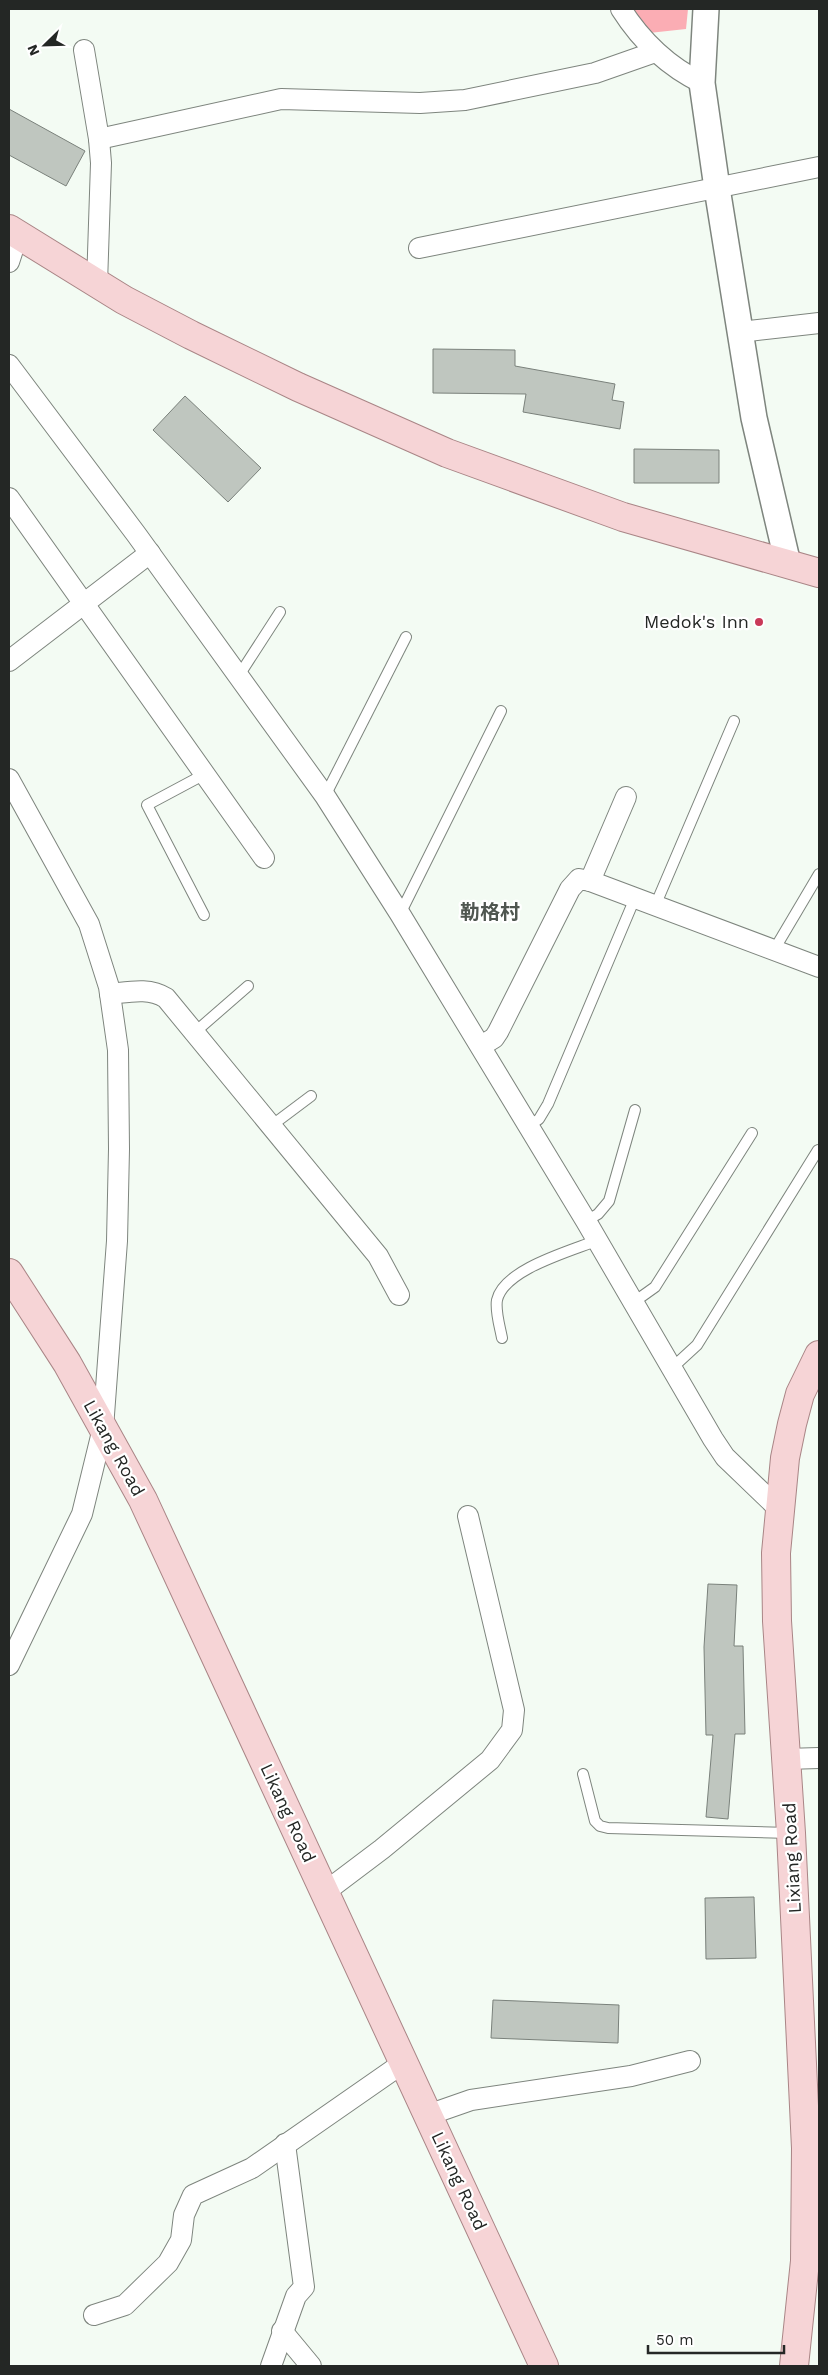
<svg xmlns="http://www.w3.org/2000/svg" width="828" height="2375" viewBox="0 0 828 2375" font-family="'Work Sans','Noto Sans SC',sans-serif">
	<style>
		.forest { fill: #fbadb4 }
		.building { fill: #bfc6bf; stroke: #7a817b }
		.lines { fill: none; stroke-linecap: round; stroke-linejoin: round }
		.service-casing { stroke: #7e857e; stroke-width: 12 }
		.minor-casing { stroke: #7e857e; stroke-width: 22 }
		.tertiary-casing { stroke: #7e857e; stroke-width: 28 }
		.primary-casing { stroke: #a98586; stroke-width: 30 }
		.service { stroke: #fff; stroke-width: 10 }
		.minor { stroke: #fff; stroke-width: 20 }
		.tertiary { stroke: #fff; stroke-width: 25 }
		.primary { stroke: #f6d4d6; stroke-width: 28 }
		.poi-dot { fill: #c93958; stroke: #fff; stroke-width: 2 }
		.labels { text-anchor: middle; stroke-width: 4.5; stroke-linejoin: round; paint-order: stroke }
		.poi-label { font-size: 18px; fill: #242725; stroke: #fff; text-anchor: end }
		.street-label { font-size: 18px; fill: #242725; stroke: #fff }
		.quarter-label { font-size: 20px; font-weight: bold; fill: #4f5650; stroke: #fff }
	</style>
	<rect width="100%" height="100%" fill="#f3fbf3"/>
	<path class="forest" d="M632,9H688L686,29L649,33Z"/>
	<g class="building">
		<path d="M9,109L85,151L66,186L9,155Z"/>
		<path d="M433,349L515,350V366L615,384L612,400L624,402L620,429L523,412L526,394L433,393Z"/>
		<path d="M185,396L261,468L228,502L153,430Z"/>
		<path d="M634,449L719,450V483H634Z"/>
		<path d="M708,1584L737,1585L734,1646H743L745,1734H735L728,1819L706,1817L713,1735H706L704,1647Z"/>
		<path d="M754,1897L756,1958L706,1959L705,1898Z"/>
		<path d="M493,2000L619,2005L618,2043L491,2038Z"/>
	</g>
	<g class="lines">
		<defs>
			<g id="service">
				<path d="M238,677L280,612"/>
				<path d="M325,796L406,637"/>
				<path d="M655,906L734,721"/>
				<path d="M400,914L501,711"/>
				<path d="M204,915L147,805L205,774"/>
				<path d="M774,950L819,874"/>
				<path d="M194,1033L248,986"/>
				<path d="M271,1126L311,1096"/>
				<path d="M529,1126L539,1119L548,1104L635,898"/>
				<path d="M586,1221L598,1214L609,1201L635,1110"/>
				<path d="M634,1302L655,1287L752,1133"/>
				<path d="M502,1338C500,1327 495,1311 497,1300C504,1269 571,1251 598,1240"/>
				<path d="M672,1368L697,1345L818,1150"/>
				<path d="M583,1774L595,1821L600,1826L608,1828L790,1833"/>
			</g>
			<g id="minor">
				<path d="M621,9C642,42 667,66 702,83"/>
				<path d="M84,50L99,139L101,163L97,284"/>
				<path d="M99,139L281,99L420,103L465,100L595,73L655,52"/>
				<path d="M419,248L819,167"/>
				<path d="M9,262L18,234"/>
				<path d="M740,332L819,323"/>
				<path d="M9,365L136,534L325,796L400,914L586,1221L713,1439L725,1457L779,1509"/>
				<path d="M9,498L264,858"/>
				<path d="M9,661L150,553"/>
				<path d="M9,779L89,924L109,987L118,1050L119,1149L117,1241L103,1428L82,1514L9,1665"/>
				<path d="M590,881L626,797"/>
				<path d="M110,994C129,992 149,987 166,998L378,1256L399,1295"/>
				<path d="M481,1046L494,1038L498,1032L570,889L579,879L590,881L819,967"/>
				<path d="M786,1759L819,1758"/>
				<path d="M325,1892L382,1849L490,1760L512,1730L514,1710L468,1516"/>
				<path d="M428,2115L471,2100L631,2076L690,2061"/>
				<path d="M94,2315L125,2305L168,2263L181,2240L184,2215L193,2195L252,2168L403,2063"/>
				<path d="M282,2331L311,2366"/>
				<path d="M271,2366L296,2296L304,2287L285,2144"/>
			</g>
			<path id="tertiary" d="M706,9L702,83L717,188L754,418L788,564"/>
			<g id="primary">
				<path d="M9,229L124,300L191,335L298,387L447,453L623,517L819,573"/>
				<path d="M9,1273L67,1363L143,1500L544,2366"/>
				<path d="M794,2366L805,2261L806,2148L791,1833L777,1621L776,1553L785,1458L792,1424L800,1394L819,1355"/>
			</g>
		</defs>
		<use href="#service" class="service-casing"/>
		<use href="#minor" class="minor-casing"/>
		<use href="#tertiary" class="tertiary-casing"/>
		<use href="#primary" class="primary-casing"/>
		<use href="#service" class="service"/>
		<use href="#minor" class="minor"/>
		<use href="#tertiary" class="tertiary"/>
		<use href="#primary" class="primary"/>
	</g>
	<circle class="poi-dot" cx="759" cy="622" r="5"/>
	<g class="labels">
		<g class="poi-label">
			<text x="749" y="628">Medok's Inn</text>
		</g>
		<g class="street-label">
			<text transform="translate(114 1448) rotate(61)" y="6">Likang Road</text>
			<text transform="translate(288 1813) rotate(65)" y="6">Likang Road</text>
			<text transform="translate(792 1858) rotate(-93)" y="6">Lixiang Road</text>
			<text transform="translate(459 2181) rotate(65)" y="6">Likang Road</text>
		</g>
		<g class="quarter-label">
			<text x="490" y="919">勒格村</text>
		</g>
	</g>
	<rect width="828" height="2375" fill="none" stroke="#242725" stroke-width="20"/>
	<g transform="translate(45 45) rotate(247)" stroke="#ffffff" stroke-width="4" paint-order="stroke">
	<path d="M0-4L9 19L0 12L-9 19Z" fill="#242725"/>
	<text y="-8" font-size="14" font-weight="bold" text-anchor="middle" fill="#242725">N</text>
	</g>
	<path d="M648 2345v8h136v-8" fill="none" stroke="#242725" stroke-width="2.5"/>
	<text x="656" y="2345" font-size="15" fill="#242725" stroke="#ffffff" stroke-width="4" paint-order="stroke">50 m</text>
</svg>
